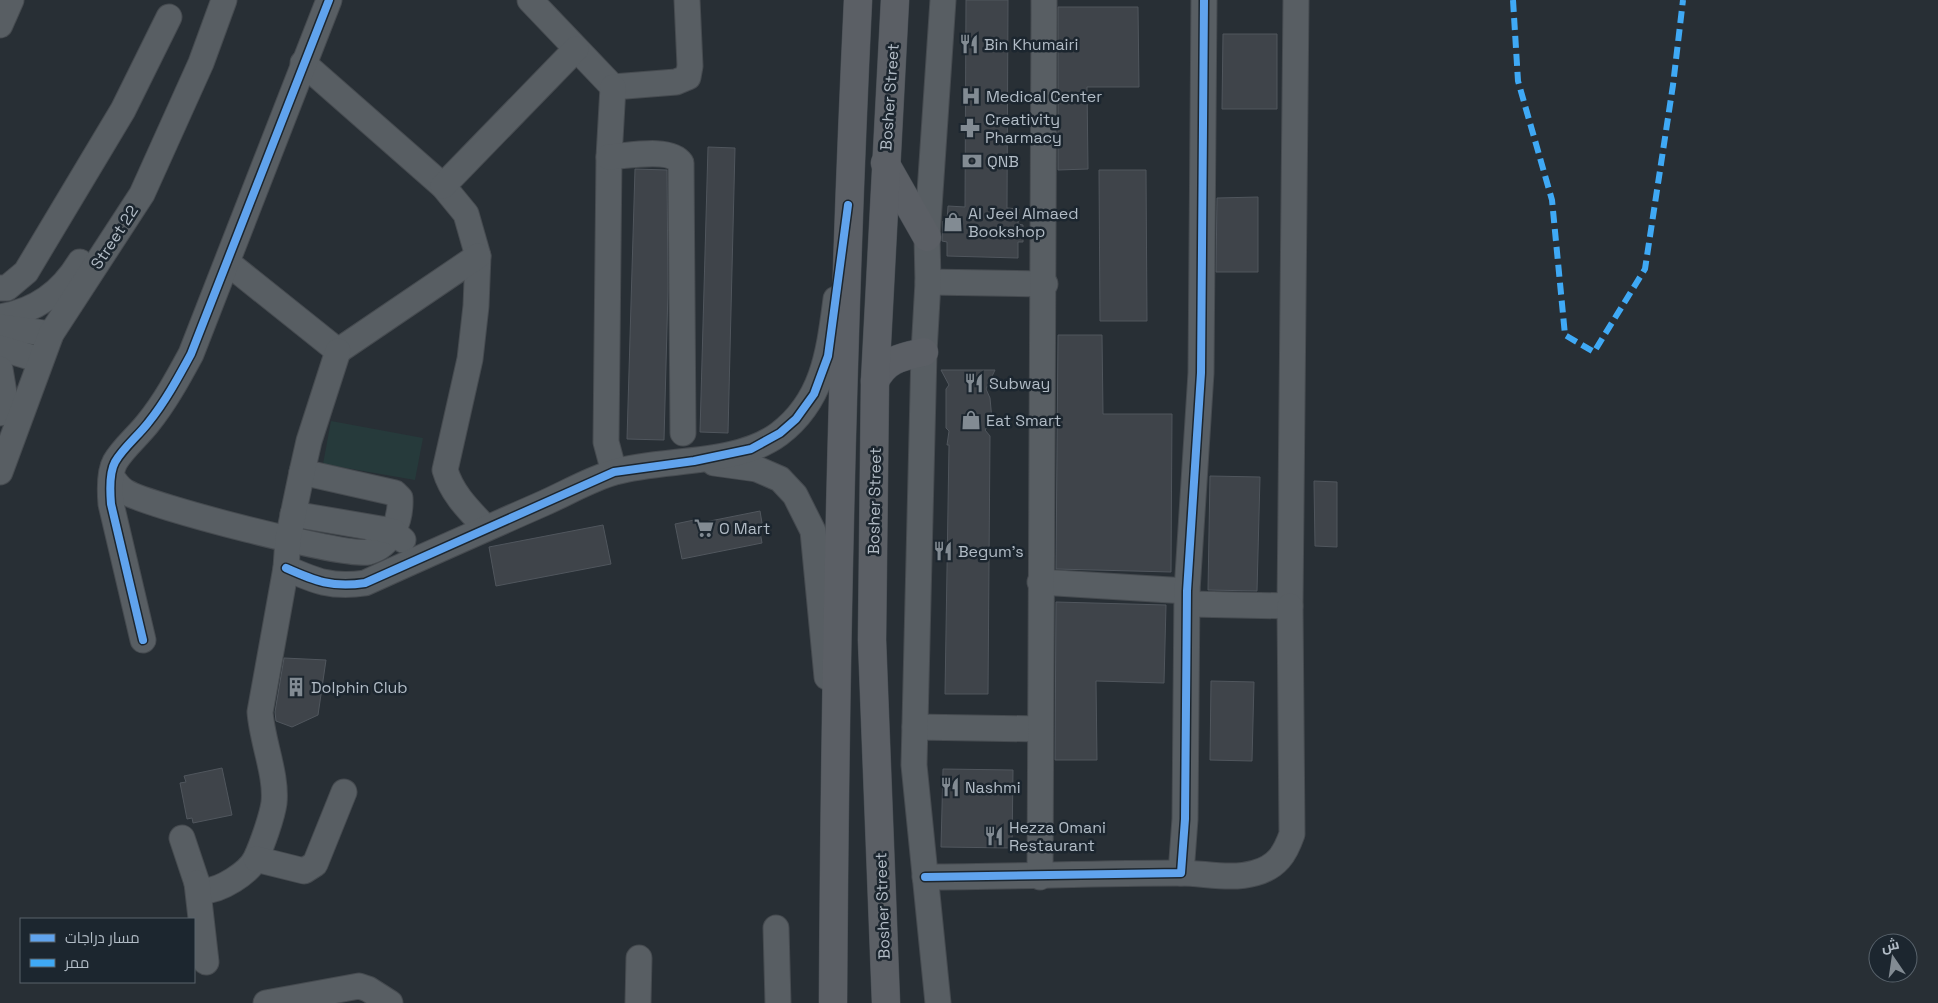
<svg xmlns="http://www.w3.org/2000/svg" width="1938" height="1003" viewBox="0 0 1938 1003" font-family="'Space Grotesk',Cairo,sans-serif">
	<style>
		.green { fill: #263a3b }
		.building { fill: #3f444a; stroke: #50565d }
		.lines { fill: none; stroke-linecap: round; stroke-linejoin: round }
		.minor-casing { stroke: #464b50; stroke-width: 27 }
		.major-casing { stroke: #464c52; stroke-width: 29 }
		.minor { stroke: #585e63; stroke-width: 25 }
		.major { stroke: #5b5f65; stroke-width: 28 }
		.quiet { stroke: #3fa9f5; stroke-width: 6; stroke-dasharray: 12 6; stroke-linecap: butt }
		.cycleway-casing { stroke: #1c262f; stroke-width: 11 }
		.cycleway { stroke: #60a3ed; stroke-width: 8 }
		.labels { text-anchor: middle; stroke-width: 5; stroke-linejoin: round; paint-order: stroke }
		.poi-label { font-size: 16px; fill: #b2bcc6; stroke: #1c262f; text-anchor: start }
		.street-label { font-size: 16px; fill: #b2bcc6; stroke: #1c262f }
	</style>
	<rect width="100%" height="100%" fill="#282f35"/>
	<path class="green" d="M331,421L423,438L415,480L323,464Z"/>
	<g class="building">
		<path d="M966,0H1008L1007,208L1019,209L1018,224L1023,225V242H1018V258L947,256V242L942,241L943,221H947L948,206L965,207Z"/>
		<path d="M1058,7H1138L1139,87H1087L1088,169L1058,170Z"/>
		<path d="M1223,34H1277V109H1222Z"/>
		<path d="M708,147L735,148L728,433L700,432Z"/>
		<path d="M635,169L667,170L668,290L664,440L627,439Z"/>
		<path d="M1099,170H1146L1147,321H1100Z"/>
		<path d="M1258,197V272H1216L1217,198Z"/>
		<path d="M1058,335H1102L1103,414H1172L1171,572L1056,569Z"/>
		<path d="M941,370H995L986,389L990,398L992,420L985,430L990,436L988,694H945L949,445H947L949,431L946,428V389L949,385Z"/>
		<path d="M1210,476L1260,477L1257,591L1208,590Z"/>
		<path d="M1314,481L1337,482V547L1315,546Z"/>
		<path d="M760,511L762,523L759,526L762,543L682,559L675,524L699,519L700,523Z"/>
		<path d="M603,525L611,564L496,586L489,547Z"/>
		<path d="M1056,602L1166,605L1164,683L1096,681L1097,760H1055Z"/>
		<path d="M284,658L326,660L318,715L292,727L276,721L275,712Z"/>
		<path d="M1211,681L1254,682L1252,761L1210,760Z"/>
		<path d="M222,768L232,815L193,823L192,818L187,819L180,783L186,782L184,776Z"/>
		<path d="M943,769L1013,770L1012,848L941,847Z"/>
	</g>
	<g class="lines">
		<defs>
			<g id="minor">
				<path d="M530,0L613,87L676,82L688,77L690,66L687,0"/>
				<path d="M0,25L11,0"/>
				<path d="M303,63L443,186L466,214L478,256L476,306L470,359L445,470C452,494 469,510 486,528"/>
				<path d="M613,87L609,157L606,442L614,472"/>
				<path d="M609,157C628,156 670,147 681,163L683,433"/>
				<path d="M443,186L576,49"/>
				<path d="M228,263L338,351L478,256"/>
				<path d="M928,282L1045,284"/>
				<path d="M0,288H7L26,272L123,110L169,17"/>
				<path d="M0,317C36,311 61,293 80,262"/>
				<path d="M0,327L51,334"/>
				<path d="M0,348L40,360"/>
				<path d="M0,369L4,393L0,413"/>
				<path d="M714,463L757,469L780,479L795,495L813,531L827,677"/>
				<path d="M0,472L51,334L142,194L201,63L224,0"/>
				<path d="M113,479C117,484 120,489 126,492C148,506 345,557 368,552C392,546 401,519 400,498L395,493L302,472"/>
				<path d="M293,514L381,529L394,532L403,540"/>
				<path d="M286,568C315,581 332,588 365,583C424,556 483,530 542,504C565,494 590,479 615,472C664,458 736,466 779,434C824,400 829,351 836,299"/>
				<path d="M1040,582L1187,591"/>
				<path d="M1189,604L1290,606L1296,0"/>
				<path d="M143,640L111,504C110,492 109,473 115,462C123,448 138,436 148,423C165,402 178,378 191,354L329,0"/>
				<path d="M915,727L1040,729"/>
				<path d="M182,838L197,883L203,891C220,891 249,873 256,858C262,845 272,817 274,803C277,775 262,741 260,712L286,568L288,539L302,472L309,441L338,351"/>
				<path d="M256,859L304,871L315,864L344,792"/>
				<path d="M1181,873L1185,819L1187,591L1201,373L1204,0"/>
				<path d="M925,877C1010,877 1095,873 1180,873C1204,873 1231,880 1255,873C1277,867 1285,854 1292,834L1290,606"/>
				<path d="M1040,877C1040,584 1045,292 1044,0"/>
				<path d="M197,883L206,962"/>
				<path d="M776,928L778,1003"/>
				<path d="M266,1003L359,986L368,989L390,1003"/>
				<path d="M638,1003L639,958"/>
				<path d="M938,1003L914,765L924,352L928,282L927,237L943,0"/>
			</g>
			<g id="major">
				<path d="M885,163L927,237"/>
				<path d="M875,381C886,359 901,357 924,352"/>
				<path d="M833,1003C835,669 842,334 858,0"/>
				<path d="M886,1003L872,640L875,381L895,0"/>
			</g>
		</defs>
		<use href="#minor" class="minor-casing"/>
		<use href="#major" class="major-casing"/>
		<use href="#minor" class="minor"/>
		<use href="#major" class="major"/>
		<path class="quiet" d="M1513,0L1518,81L1552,200L1565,335L1594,352L1645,269L1673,85L1683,0"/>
		<defs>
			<g id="cycleway">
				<path d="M286,568C315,581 332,588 365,583L614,472L694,461L751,449L780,433L796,419L814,394L828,356L848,205"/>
				<path d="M143,640L111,504C110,492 109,473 115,462C123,448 138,436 148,423C165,402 178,378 191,354L329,0"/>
				<path d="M925,877L1181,873L1185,819L1187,591L1201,373L1204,0"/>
			</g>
		</defs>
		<use href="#cycleway" class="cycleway-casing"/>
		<use href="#cycleway" class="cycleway"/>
	</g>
	<defs>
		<symbol id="restaurant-bare" viewBox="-9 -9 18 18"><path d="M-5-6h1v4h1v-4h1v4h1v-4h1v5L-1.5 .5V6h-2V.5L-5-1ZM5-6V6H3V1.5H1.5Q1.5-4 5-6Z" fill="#828b93" stroke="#1c262f" stroke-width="2.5" paint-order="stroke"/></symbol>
		<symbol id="hospital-bare" viewBox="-9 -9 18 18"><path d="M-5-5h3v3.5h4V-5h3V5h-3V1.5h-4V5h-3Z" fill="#828b93" stroke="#1c262f" stroke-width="2.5" paint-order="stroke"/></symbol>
		<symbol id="pharmacy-bare" viewBox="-9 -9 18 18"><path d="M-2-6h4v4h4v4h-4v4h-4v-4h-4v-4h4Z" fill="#828b93" stroke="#1c262f" stroke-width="2.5" paint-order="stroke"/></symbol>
		<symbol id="bank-bare" viewBox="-9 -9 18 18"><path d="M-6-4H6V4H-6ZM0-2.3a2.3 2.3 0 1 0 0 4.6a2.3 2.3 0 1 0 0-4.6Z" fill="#828b93" stroke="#1c262f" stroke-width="2.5" paint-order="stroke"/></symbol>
		<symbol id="shop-bare" viewBox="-9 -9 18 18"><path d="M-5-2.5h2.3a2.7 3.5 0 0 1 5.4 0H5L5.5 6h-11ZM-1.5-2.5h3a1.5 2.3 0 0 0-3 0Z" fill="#828b93" stroke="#1c262f" stroke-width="2.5" paint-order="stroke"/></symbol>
		<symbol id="supermarket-bare" viewBox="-9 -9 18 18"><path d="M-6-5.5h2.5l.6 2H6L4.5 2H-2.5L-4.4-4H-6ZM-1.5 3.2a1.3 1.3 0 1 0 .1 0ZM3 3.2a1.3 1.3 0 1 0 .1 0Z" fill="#828b93" stroke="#1c262f" stroke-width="2.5" paint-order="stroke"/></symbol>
		<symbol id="building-bare" viewBox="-9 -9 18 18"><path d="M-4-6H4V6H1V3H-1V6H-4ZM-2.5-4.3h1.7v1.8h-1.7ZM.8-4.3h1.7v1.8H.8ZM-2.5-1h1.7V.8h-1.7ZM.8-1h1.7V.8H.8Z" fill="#828b93" stroke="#1c262f" stroke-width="2.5" paint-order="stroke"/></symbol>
	</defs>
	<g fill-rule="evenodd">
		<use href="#restaurant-bare" x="955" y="30" width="28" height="28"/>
		<use href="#hospital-bare" x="957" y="82" width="28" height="28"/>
		<use href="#pharmacy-bare" x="956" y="114" width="28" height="28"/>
		<use href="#bank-bare" x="958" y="147" width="28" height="28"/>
		<use href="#shop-bare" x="939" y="208" width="28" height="28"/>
		<use href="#restaurant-bare" x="960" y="369" width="28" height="28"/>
		<use href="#shop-bare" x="957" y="406" width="28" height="28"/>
		<use href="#supermarket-bare" x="690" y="514" width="28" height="28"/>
		<use href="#restaurant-bare" x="929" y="537" width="28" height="28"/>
		<use href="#building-bare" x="282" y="673" width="28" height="28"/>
		<use href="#restaurant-bare" x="936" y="773" width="28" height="28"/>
		<use href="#restaurant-bare" x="980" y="822" width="28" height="28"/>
	</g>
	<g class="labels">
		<g class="poi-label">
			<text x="984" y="50">Bin Khumairi</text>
			<text x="986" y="102">Medical Center</text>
			<text x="985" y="125">Creativity<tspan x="985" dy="18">Pharmacy</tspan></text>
			<text x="987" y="167">QNB</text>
			<text x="968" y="219">Al Jeel Almaed<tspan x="968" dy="18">Bookshop</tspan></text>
			<text x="989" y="389">Subway</text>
			<text x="986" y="426">Eat Smart</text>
			<text x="719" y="534">O Mart</text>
			<text x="958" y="557">Begum's</text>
			<text x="311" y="693">Dolphin Club</text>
			<text x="965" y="793">Nashmi</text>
			<text x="1009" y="833">Hezza Omani<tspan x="1009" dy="18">Restaurant</tspan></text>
		</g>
		<g class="street-label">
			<text transform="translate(889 97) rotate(-86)" y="6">Bosher Street</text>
			<text transform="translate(114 237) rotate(-57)" y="6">Street 22</text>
			<text transform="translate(874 501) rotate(-89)" y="6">Bosher Street</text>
			<text transform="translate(882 906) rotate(-92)" y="6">Bosher Street</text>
		</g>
	</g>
	<rect x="20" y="918" width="175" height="65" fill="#1c262f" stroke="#58626b"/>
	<rect x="30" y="934" width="25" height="8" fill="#60a3ed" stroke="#58626b"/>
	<text x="65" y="943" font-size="15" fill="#b2bcc6">مسار دراجات</text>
	<rect x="30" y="959" width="25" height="8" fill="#3fa9f5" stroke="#58626b"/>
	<text x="65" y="968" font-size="15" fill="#b2bcc6">ممر</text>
	<g transform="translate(1893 958) rotate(347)"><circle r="24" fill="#1c262f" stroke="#58626b"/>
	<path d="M0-4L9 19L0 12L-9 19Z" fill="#828b93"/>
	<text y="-8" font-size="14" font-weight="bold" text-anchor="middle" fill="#b2bcc6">ش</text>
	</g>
</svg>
